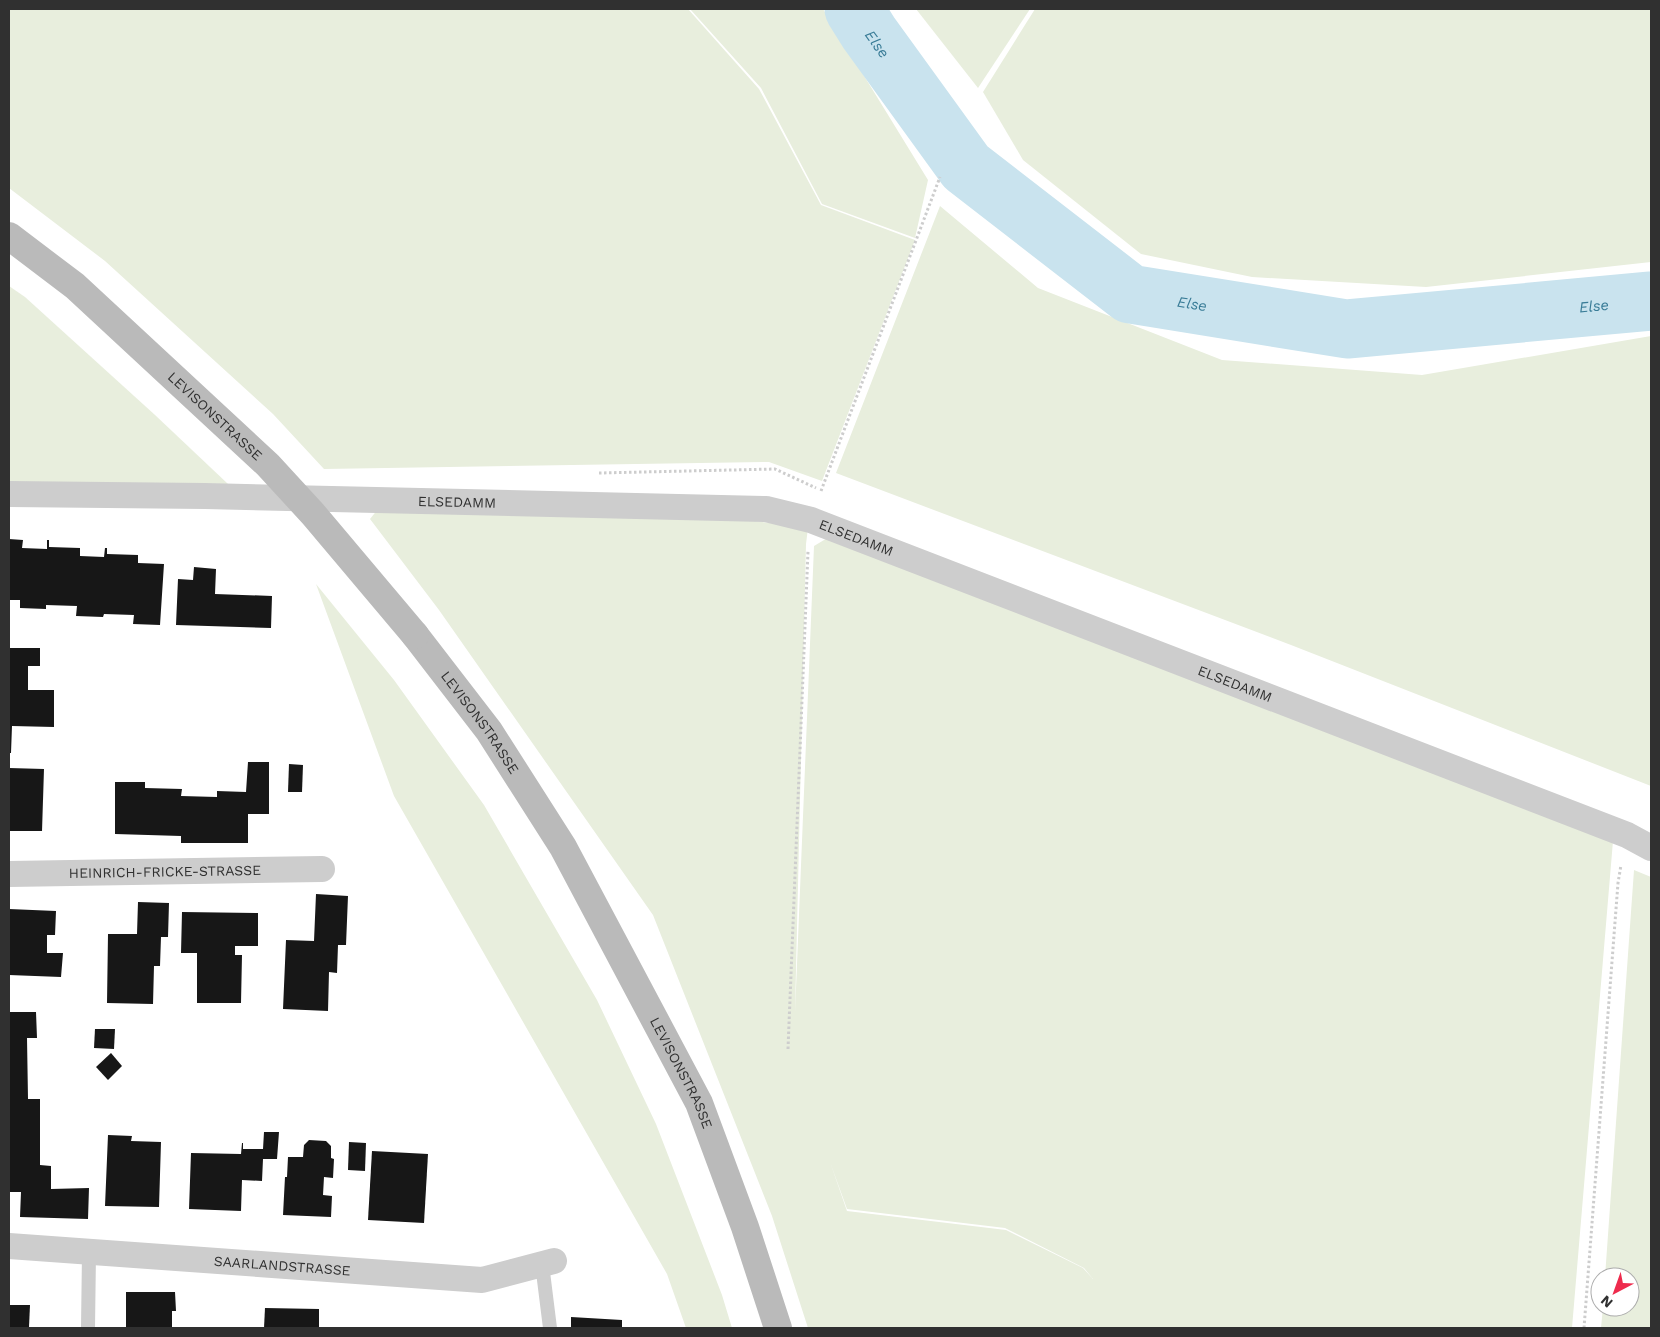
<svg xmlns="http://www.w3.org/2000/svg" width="1660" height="1337" viewBox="0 0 1660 1337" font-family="'Work Sans',sans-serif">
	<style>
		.green { fill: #e8eedd; fill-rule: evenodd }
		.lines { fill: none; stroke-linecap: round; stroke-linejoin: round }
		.river { stroke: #c9e3ee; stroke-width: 59 }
		.building { fill: #171717 }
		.path { stroke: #cdcdcd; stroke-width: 3; stroke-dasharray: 2.5 2.5; stroke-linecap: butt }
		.service { stroke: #cdcdcd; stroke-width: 14 }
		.minor { stroke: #cdcdcd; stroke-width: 26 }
		.secondary { stroke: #bababa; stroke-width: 28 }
		.secondary-bridge { stroke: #bababa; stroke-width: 28 }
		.labels { text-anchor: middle; stroke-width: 5; stroke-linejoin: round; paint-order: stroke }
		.street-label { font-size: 14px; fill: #303030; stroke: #fff }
		.water-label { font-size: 15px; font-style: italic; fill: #397c97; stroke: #fff }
	</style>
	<rect width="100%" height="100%" fill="#fff"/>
	<g class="green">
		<path d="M9,9H688L759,89L821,205L915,240L822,481L769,462L324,469L273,414L105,261L9,188Z"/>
		<path d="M690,9H823L928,180L915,238L822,204L761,88Z"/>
		<path d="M916,9H1030L978,88Z"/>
		<path d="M1035,9H1651V262L1426,287L1252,277L1141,254L1023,160L983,92Z"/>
		<path d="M940,206L1038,288L1222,360L1422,375L1651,336V786L1291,645L836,473Z"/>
		<path d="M9,286L25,297L155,415L228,484L9,482Z"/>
		<path d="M378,509L731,518L808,528L806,544L795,1013L814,546L829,537L1613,841L1572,1328H808L772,1216L653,915L439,610L370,519ZM830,1162L847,1209L1005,1228L1084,1268L1093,1279L1083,1268L1006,1230L847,1211Z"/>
		<path d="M316,584L394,680L484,805L597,1000L656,1124L722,1295L732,1328H686L667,1274L394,796Z"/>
		<path d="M1634,870L1651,877V1328H1601L1603,1307H1630V1277H1605Z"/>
	</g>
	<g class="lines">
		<path class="river" id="s1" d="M854,9L869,33L966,167L1130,294L1347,329L1651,301"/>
	</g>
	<g class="building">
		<path d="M9,539L23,540L22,548L47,549V540H49V547L80,548V556L104,557L105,548H107V554L138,555V563L164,564L160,625L133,624L134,615L104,614L103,617L76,616L77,606L46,605V609L20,608V600H9Z"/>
		<path d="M194,567L216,569L215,594L272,596L271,628L176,625L178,579L193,580Z"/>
		<path d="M9,648H40V666H28V690H54V727L12,726L11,753H9Z"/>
		<path d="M248,762H269V814H248V843H181V836L115,834V782H145V788L182,789L181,796L217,797V791L246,792Z"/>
		<path d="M289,764L303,765L302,792H288Z"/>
		<path d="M9,768L44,769L42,831H9Z"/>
		<path d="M316,894L348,896L346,945H338L337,973L329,972L328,1011L283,1009L286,940L314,941Z"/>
		<path d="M138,902L169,903L168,937H161L160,966H154L153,1004L107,1003L108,934H137Z"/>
		<path d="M9,909L56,911L55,935H47V953H63L61,977L9,975Z"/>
		<path d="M182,912L258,913V946H235V955H242L241,1003H197V953H181Z"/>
		<path d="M9,1012H36L37,1038H27L28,1099H40V1165L51,1166V1189L89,1188L88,1219L20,1217L21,1192H9Z"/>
		<path d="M95,1029H115L114,1049L94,1048Z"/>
		<path d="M111,1053L122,1066L108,1080L96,1067Z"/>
		<path d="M264,1132H279L277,1159H263L262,1181L242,1180L241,1211L189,1209L191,1153L241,1154L242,1143H243V1149H263Z"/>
		<path d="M108,1135L132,1136L131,1141L161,1142L159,1207L105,1206Z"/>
		<path d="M309,1140L326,1141L331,1146V1158L334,1159L333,1178L324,1177L323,1195L332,1196L331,1217L283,1215L285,1177H287L288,1157H303L304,1145Z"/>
		<path d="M349,1142L366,1143L365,1171L348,1170Z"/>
		<path d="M372,1151L428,1154L424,1223L368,1220Z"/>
		<path d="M126,1292H175L176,1311H172V1328H126Z"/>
		<path d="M9,1305H30L29,1327L9,1328Z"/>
		<path d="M265,1308L319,1309V1328H264Z"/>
		<path d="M571,1317L622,1320V1328H571Z"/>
	</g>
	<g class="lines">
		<g class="path">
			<path d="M599,473L775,469L816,488"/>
			<path d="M821,491L940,177"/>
			<path d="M788,1049L808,551"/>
			<path d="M1584,1328L1618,883L1621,865"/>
		</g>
		<g class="service">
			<path d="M542,1264L550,1328"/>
			<path d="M88,1328L89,1253"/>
		</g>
		<g class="minor">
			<path id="s2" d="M9,494L205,496L766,509L811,520L1627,835L1651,848"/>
			<path id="s3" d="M9,874L322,869"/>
			<path id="s4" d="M9,1246L482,1280L554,1261"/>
		</g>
		<path class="secondary" id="s5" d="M415,635L489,731L563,847L699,1103L745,1227L778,1328"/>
		<path class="secondary-bridge" id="s6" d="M9,236L75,286L268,465L313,514L415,635"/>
	</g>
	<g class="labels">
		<g class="street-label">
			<text dy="5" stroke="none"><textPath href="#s6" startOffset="274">LEVISONSTRASSE</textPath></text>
			<text dy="5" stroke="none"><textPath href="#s2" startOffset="448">ELSEDAMM</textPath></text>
			<text dy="5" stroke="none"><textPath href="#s2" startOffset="852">ELSEDAMM</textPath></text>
			<text dy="5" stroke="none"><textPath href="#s2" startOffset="1258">ELSEDAMM</textPath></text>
			<text dy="5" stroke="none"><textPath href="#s5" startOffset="109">LEVISONSTRASSE</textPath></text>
			<text dy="5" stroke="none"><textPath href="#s3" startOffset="156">HEINRICH-FRICKE-STRASSE</textPath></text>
			<text dy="5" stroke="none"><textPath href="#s5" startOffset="514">LEVISONSTRASSE</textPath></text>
			<text dy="5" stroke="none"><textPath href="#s4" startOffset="274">SAARLANDSTRASSE</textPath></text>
		</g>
		<g class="water-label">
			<text dy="5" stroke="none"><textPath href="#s1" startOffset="42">Else</textPath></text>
			<text dy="5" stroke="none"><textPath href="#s1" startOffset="464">Else</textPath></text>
			<text dy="5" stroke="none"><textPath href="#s1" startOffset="869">Else</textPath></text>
		</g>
	</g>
	<rect width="1660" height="1337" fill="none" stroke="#303030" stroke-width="20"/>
	<g transform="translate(1615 1292) rotate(221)"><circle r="24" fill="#ffffff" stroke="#acacac"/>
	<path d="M0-4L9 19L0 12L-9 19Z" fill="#ee2b4d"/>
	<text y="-8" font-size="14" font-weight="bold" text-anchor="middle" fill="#303030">N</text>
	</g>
</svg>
